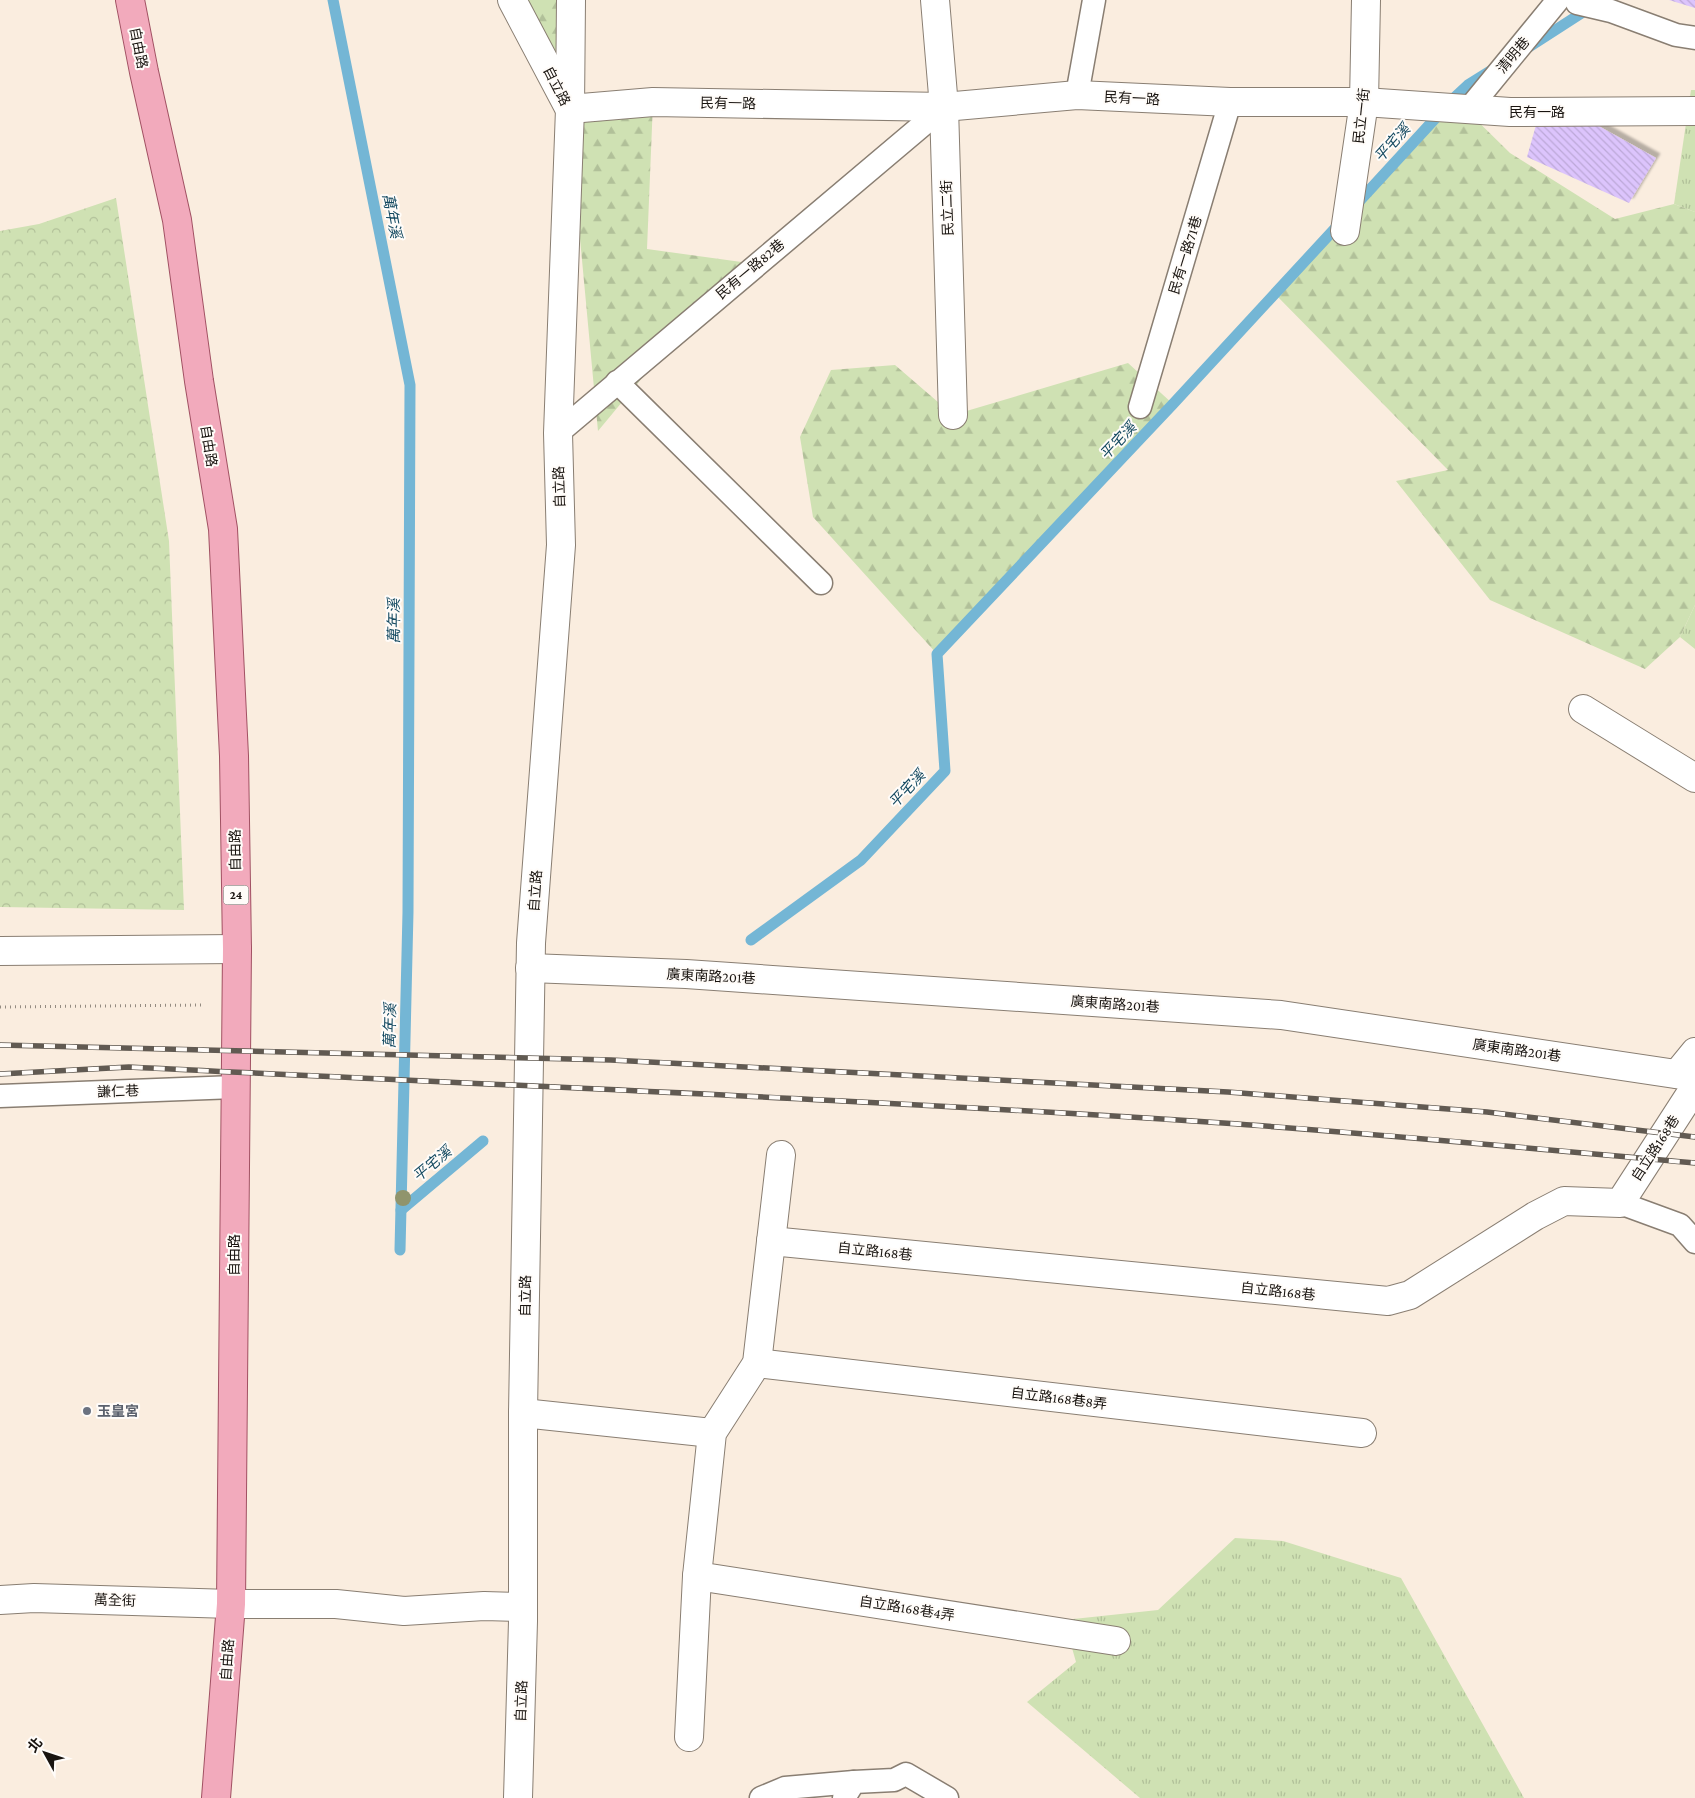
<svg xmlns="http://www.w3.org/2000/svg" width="1695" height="1798" viewBox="0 0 1695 1798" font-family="'Crimson Pro','Noto Sans TC',serif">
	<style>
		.grass { fill: url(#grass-tufts) }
		.forest { fill: url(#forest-firs) }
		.park { fill: url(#park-crowns) }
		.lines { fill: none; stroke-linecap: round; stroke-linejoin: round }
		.stream { stroke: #74b6d5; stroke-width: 11 }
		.building { fill: url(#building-back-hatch); filter: url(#shadow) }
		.service-casing { stroke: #897e72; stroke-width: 25 }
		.minor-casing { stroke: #897e72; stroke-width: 30 }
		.primary-casing { stroke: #a15163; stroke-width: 30 }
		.path { stroke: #948b81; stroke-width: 3; stroke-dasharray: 1 4; stroke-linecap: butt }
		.service { stroke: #fff; stroke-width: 22 }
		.minor { stroke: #fff; stroke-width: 28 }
		.primary { stroke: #f2aabc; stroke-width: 28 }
		.rail-casing { stroke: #615a52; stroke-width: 5.5 }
		.rail { stroke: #fffcf9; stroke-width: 4; stroke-dasharray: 11; stroke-linecap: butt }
		.tree { fill: #90946c }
		.worship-dot { fill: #6b7280; stroke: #fffcf9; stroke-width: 2 }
		.labels { text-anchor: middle; stroke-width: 4; stroke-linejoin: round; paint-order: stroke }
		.shield { fill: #fffcf9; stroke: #5e5a56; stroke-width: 1 }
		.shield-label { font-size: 12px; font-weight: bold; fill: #191410 }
		.street-label { font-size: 14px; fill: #191410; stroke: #fffcf9 }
		.worship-label { font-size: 14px; font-weight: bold; fill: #5b616d; stroke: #fffcf9; text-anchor: start }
		.water-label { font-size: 15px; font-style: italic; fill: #154a61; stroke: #fffcf9 }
	</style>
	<defs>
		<pattern id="grass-tufts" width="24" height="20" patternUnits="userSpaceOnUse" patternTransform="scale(1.25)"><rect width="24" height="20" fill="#cfe1b3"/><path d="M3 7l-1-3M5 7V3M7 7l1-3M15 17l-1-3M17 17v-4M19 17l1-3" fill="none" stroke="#b1c099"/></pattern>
		<pattern id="forest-firs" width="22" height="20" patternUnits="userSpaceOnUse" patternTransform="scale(1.25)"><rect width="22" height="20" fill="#cfe1b3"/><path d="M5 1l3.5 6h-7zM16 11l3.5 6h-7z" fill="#b1c099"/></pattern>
		<pattern id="park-crowns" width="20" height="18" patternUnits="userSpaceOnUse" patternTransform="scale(1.25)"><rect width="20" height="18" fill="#cfe1b3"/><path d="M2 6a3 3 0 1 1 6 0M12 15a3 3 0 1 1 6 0" fill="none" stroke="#b1c099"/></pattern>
		<pattern id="building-back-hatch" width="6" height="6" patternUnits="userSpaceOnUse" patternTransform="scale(1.25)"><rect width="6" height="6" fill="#dcc4fc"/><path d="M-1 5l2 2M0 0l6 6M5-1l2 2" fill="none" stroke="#bca8d7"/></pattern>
		<filter id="shadow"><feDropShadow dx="4.5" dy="-4.5" stdDeviation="1" flood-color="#0004"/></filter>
	</defs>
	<rect width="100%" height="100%" fill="#faeddf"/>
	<g class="grass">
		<path d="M1691,90H1695V212L1674,204Z"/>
		<path d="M1695,605V649L1680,637Z"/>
		<path d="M1235,1538L1283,1541L1401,1578L1524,1798H1140L1027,1702L1076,1662L1064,1620L1158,1610Z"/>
	</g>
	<g class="forest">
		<path d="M512,0H571L570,109L653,102L647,249L756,264L647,372L598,431L569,121Z"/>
		<path d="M1454,98L1510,153L1615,219L1674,204L1695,212V605L1680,637L1645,669L1490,600L1396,481L1448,470L1275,294Z"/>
		<path d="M1128,363L1173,404L937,654L813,517L800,437L831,370L895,365L953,415Z"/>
	</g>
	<path class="park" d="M116,198L169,541L184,910L0,907V231L39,224Z"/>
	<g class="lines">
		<g class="stream">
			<path d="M333,0L410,385L408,912L400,1250"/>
			<path d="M1529,47L1591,7"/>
			<path d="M1353,208L1454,98L1468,85L1492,70"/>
			<path d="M751,940L861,860L945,771L937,654L1173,404L1341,222"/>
			<path d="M401,1210L483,1141"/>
		</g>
	</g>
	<g class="building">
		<path d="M1669,0H1695V8Z"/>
		<path d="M1538,118L1586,119L1656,158L1629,203L1527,157Z"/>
	</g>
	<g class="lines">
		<defs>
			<g id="service">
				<path d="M1577,3L1611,11L1676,35L1695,38"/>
				<path d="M1077,95L1094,0"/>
				<path d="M1468,110L1558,0"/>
				<path d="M617,382L821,583"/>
				<path d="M1140,407L1230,102"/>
				<path d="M558,433L944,107"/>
				<path d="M0,1096L235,1087"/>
				<path d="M1620,1203L1680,1225L1695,1242"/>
				<path d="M761,1798L785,1788L854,1782"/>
				<path d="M844,1798L854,1782L894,1780L906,1774L947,1798"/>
			</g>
			<g id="minor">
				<path d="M512,0L568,106"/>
				<path d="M935,0L944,107L953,415"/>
				<path d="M570,109L653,102L944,107L1077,95L1230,102H1364L1510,112L1695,111"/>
				<path d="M1345,231L1364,102L1366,0"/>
				<path d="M1583,709L1695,778"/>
				<path d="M0,951L237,949"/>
				<path d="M530,968L686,974L1281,1015L1695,1077"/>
				<path d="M1677,1074L1695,1052"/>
				<path d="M771,1241L1388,1301L1410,1295L1535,1216L1564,1201L1620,1203L1695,1087"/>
				<path d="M757,1363L1362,1433"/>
				<path d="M523,1413L712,1433"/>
				<path d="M697,1576L1116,1641"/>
				<path d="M0,1600L34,1598L231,1604H336L404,1611L484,1606L523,1607"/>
				<path d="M689,1737L697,1576L712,1433L757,1363L781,1155"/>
				<path d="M518,1798L523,1621V1413L531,943L561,545L558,433L570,109L571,0"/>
			</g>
			<path id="primary" d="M130,0L144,72L177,220L199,381L223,529L234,756L237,949L231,1604L216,1798"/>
		</defs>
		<use href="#service" class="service-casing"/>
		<use href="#minor" class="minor-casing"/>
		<use href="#primary" class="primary-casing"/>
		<path class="path" d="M0,1007L203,1005"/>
		<use href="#service" class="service"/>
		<use href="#minor" class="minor"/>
		<use href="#primary" class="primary"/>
		<defs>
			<g id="rail">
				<path d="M0,1045L611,1060L1228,1092L1487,1112L1695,1137"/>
				<path d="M0,1074L129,1067C494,1085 859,1099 1223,1123C1381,1134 1538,1149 1695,1163"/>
			</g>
		</defs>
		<use href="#rail" class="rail-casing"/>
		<use href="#rail" class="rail"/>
	</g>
	<circle class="tree" cx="403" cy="1198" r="8"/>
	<circle class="worship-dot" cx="87" cy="1411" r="5"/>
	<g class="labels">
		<rect class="shield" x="223.5" y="885.5" width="25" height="19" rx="4"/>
		<g class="shield-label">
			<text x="236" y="899">24</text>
		</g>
		<g class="street-label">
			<text transform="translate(139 48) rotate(79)" y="5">自由路</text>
			<text transform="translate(1513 55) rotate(-50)" y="5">清明巷</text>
			<text transform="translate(557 86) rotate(63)" y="5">自立路</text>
			<text transform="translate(1132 98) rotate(3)" y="5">民有一路</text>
			<text transform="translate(728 103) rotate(1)" y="5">民有一路</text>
			<text x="1537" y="117">民有一路</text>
			<text transform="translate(1361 116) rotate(-84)" y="5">民立一街</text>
			<text transform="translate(947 208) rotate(-92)" y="5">民立二街</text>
			<text transform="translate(1185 255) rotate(-73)" y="5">民有一路71巷</text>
			<text transform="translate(750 269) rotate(-40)" y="5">民有一路82巷</text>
			<text transform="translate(209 446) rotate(81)" y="5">自由路</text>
			<text transform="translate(559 487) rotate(-92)" y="5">自立路</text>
			<text transform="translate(235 850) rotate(-91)" y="5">自由路</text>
			<text transform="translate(535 891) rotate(-86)" y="5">自立路</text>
			<text transform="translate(711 976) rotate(3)" y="5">廣東南路201巷</text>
			<text transform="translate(1115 1004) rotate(4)" y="5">廣東南路201巷</text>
			<text transform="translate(1517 1050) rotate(8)" y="5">廣東南路201巷</text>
			<text transform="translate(118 1091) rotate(-2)" y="5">謙仁巷</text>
			<text transform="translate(1655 1148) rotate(-57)" y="5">自立路168巷</text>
			<text transform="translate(875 1251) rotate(6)" y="5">自立路168巷</text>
			<text transform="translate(234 1255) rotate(-90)" y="5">自由路</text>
			<text transform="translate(1278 1291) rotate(6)" y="5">自立路168巷</text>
			<text transform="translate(525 1296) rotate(-89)" y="5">自立路</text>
			<text transform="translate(1059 1398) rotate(7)" y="5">自立路168巷8弄</text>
			<text transform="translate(115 1600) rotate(2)" y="5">萬全街</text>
			<text transform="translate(907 1608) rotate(9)" y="5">自立路168巷4弄</text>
			<text transform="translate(227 1660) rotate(-86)" y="5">自由路</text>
			<text transform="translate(521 1701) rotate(-88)" y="5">自立路</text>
		</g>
		<g class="worship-label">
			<text x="97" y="1416">玉皇宮</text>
		</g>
		<g class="water-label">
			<text transform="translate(1392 143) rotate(-48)" y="5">平宅溪</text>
			<text transform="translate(392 216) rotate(79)" y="5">萬年溪</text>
			<text transform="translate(1118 441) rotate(-47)" y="5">平宅溪</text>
			<text transform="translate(394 621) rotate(-90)" y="5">萬年溪</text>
			<text transform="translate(907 789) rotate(-47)" y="5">平宅溪</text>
			<text transform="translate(390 1026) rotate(-89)" y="5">萬年溪</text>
			<text transform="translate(432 1164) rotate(-40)" y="5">平宅溪</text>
		</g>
	</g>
	<g transform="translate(45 1753) rotate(310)" stroke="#fffcf9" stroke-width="4" paint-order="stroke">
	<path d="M0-4L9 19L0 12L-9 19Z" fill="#191410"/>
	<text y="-8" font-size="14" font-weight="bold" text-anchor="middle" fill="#191410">北</text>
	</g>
</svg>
